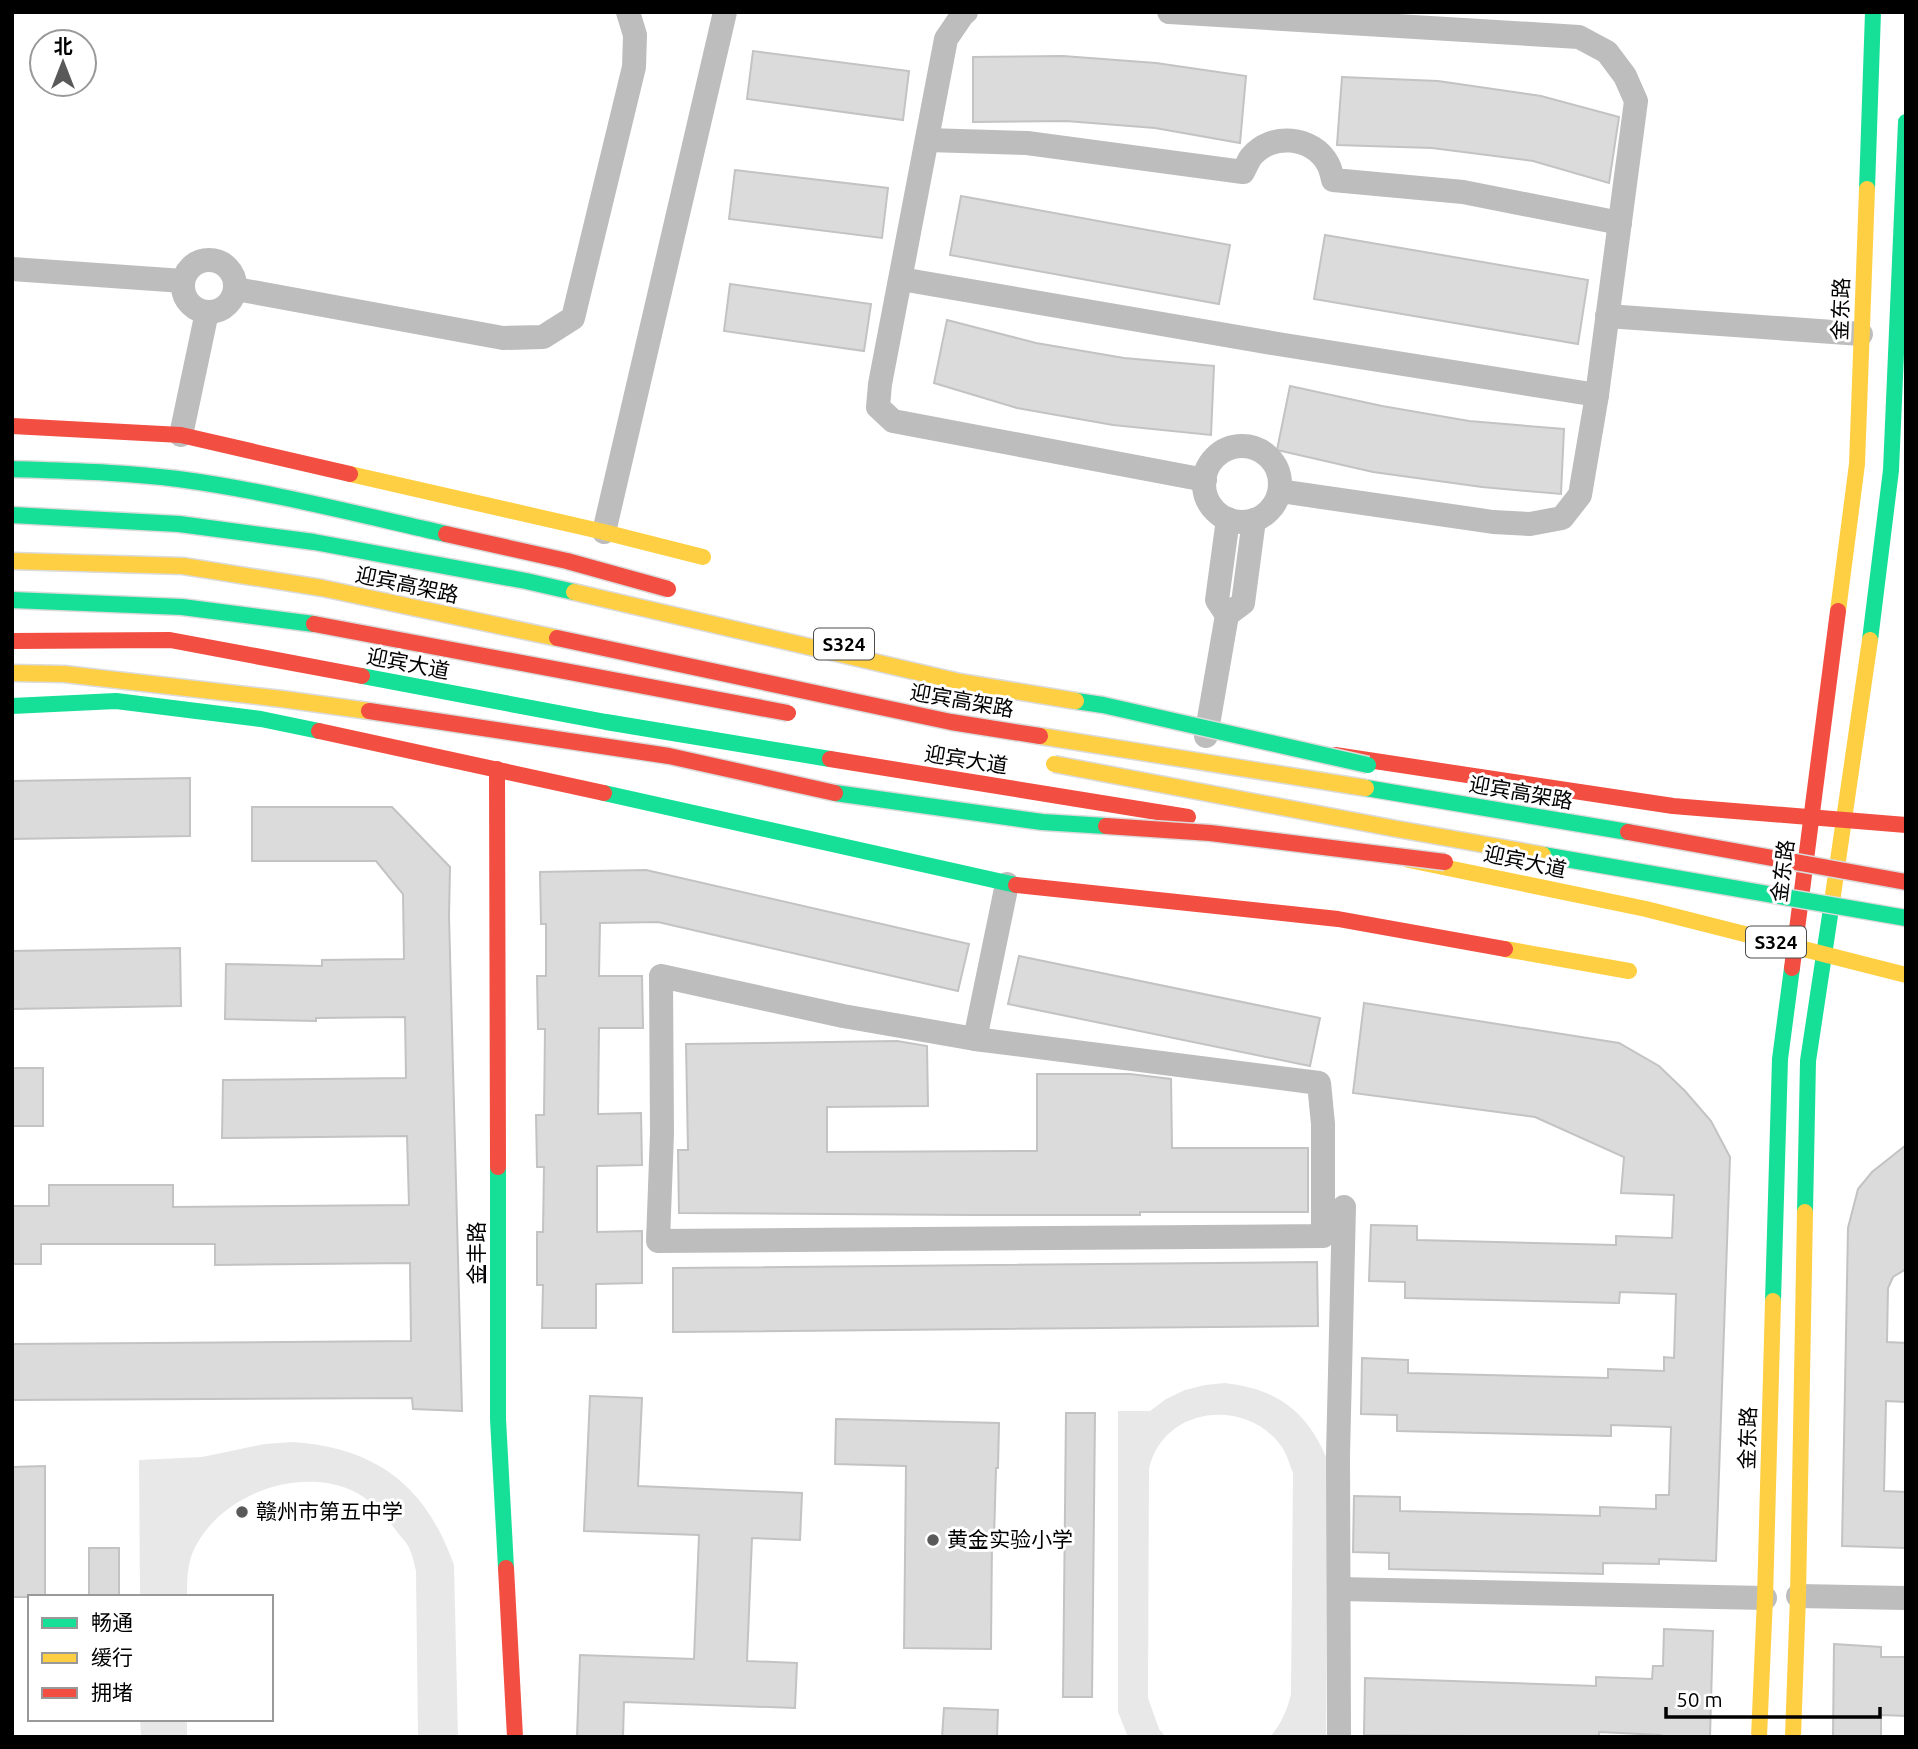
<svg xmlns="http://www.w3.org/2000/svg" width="1918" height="1749" viewBox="0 0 1918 1749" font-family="Ubuntu,'Noto Sans SC',sans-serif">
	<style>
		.green { fill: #e8e8e8 }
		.building { fill: #dbdbdb; stroke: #c3c3c3; stroke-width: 2 }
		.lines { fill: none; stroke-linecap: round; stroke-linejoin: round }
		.street { stroke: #bdbdbd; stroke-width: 24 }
		.fast { stroke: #16e098; stroke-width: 16 }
		.slow { stroke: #ffcf43; stroke-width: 16 }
		.jam { stroke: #f24e42; stroke-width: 16 }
		.fast-bridge-casing { stroke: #dbdbdb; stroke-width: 19; stroke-linecap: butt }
		.slow-bridge-casing { stroke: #dbdbdb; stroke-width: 19; stroke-linecap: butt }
		.jam-bridge-casing { stroke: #dbdbdb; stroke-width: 19; stroke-linecap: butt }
		.fast-bridge { stroke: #16e098; stroke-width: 16 }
		.slow-bridge { stroke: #ffcf43; stroke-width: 16 }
		.jam-bridge { stroke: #f24e42; stroke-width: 16 }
		.poi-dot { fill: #595959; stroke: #fff; stroke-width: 2.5 }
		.labels { text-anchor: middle; stroke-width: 6; stroke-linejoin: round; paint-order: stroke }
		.shield { fill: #fff; stroke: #4c4c4c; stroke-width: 2 }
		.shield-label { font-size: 19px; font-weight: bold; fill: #000 }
		.street-label { font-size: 21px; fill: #000; stroke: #fff }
		.poi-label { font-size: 21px; fill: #000; stroke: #fff; text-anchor: start }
	</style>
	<rect width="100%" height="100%" fill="#fff"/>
	<g class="green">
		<path d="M1225,1383C1277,1389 1307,1411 1327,1459L1326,1737H1270C1281,1724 1287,1711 1291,1694L1293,1473C1289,1463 1286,1451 1279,1443C1242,1397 1162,1408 1149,1469L1148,1698L1159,1729L1166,1737H1128L1118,1712V1411H1150L1166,1399L1185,1390L1205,1385Z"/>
		<path d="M293,1442C377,1448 426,1486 454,1565L458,1737H418L416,1571C414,1564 413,1556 410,1550C408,1544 402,1538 398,1533C385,1516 371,1499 351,1490C295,1466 215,1497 192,1554C187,1568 187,1582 187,1597H140L139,1460L202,1457L265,1444Z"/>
		<path d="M140,1719H187V1737H141Z"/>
	</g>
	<g class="building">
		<path d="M753,51L909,71L903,120L747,99Z"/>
		<path d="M1063,56L1156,63L1246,76L1240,143L1155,128L1066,121L973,122V57Z"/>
		<path d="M1342,77L1438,81L1541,96L1619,117L1609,183L1533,161L1432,148L1337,145Z"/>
		<path d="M735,170L888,188L882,238L729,219Z"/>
		<path d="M961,196L1230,245L1219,304L950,255Z"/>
		<path d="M1325,235L1588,280L1578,344L1314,299Z"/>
		<path d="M730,284L871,304L864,351L724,331Z"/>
		<path d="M947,320L1036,343L1124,358L1214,366L1211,435L1113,425L1017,408L934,383Z"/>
		<path d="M1290,386L1382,406L1469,421L1564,429L1561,494L1482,487L1373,472L1277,450Z"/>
		<path d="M190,778V836L12,839V781Z"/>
		<path d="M252,807H392L450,867L449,916L462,1411L413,1409L412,1398L12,1400V1344L411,1341L410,1263L215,1265V1244H41V1264H12V1206H49V1185H173V1207L409,1205L407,1136L222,1138L223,1080L406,1078L405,1017L316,1018V1021L225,1019L226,964L322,966V960L404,959L403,894L376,861H252Z"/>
		<path d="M646,870L969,944L958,991L658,922L600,923L599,976H642L643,1028H599L598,1114L641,1113L642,1165L597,1166V1232L642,1231V1283L596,1284V1328H542L543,1285H537V1232H543L544,1167H537L536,1115H544L545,1029H538L537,976H546V924H541L540,872Z"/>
		<path d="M180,948L181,1006L12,1009V951Z"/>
		<path d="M1019,956L1320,1018L1310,1066L1008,1004Z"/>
		<path d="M1364,1003L1619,1043L1659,1066L1685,1091L1711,1121L1730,1157L1716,1561L1659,1559V1564L1603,1563V1574L1389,1569V1553L1353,1552L1354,1496L1400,1497V1511L1600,1516V1507L1656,1509V1495H1669L1671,1427L1611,1425V1436L1397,1431V1415L1361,1414L1362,1358L1408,1360V1373L1608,1378V1369L1664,1371V1357L1674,1358L1676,1294L1620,1292L1619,1303L1405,1298V1282L1369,1281L1371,1225L1417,1226V1240L1616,1245V1236L1672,1238L1674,1195L1621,1193L1624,1157L1535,1117L1353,1093Z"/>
		<path d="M897,1041L927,1046L928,1106L827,1107V1152L1037,1151V1074H1130L1171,1079L1172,1148H1308V1212H1140V1215H972L679,1213L678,1150H688L686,1044Z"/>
		<rect x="12" y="1068" width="31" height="58"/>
		<path d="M1906,1145V1269L1893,1277L1888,1288L1887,1342L1906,1343V1402L1886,1401L1884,1491L1906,1492V1548L1842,1546L1848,1228L1858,1189L1872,1172Z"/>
		<path d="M1317,1262L1318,1326L673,1332V1268Z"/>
		<path d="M590,1396L642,1398L638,1486L802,1493L800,1540L752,1538L747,1661L797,1663L795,1708L624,1702L623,1737H577L580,1655L694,1659L699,1535L584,1531Z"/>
		<path d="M1066,1413H1095L1092,1697H1063Z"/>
		<path d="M836,1419L999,1423L998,1468H996L994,1538H992L991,1649L904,1648L906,1466L835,1464Z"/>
		<path d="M45,1466V1597H12V1467Z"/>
		<rect x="89" y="1548" width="30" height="49"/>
		<path d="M1664,1629L1713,1631L1710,1737H1661V1735L1599,1732V1737L1364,1735L1365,1678L1596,1686V1677L1652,1679L1653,1666H1663Z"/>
		<path d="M1834,1644L1881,1647V1657H1906V1716L1881,1715V1737H1833Z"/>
		<path d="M944,1708L998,1710L997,1737H942Z"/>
	</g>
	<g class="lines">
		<g class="street">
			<path d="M966,12L963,14L946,39L880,384L878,407L893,421L1205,480"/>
			<path d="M1169,12L1579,37L1607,52L1625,76L1636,101L1597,395L1580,495L1562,518L1530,524L1493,522L1280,491"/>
			<path d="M927,140L1027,143L1243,172C1246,167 1248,161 1251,157C1271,132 1313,136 1328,164C1330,168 1332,175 1333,180L1463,192L1620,223"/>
			<circle cx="209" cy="286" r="26"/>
			<path d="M12,269L183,281"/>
			<path d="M901,279L1278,344L1597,395"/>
			<path d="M236,289L503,338L543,337L573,318L634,67L635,35L628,12"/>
			<path d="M1607,316L1861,334"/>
			<path d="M181,435L207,312"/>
			<circle cx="1242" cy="484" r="38"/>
			<path d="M604,532L725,12"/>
			<path d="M1227,615L1217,600L1228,519"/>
			<path d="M1206,736L1227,615L1243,603L1254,520"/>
			<path d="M661,976L843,1016L975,1039L1319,1083L1323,1124V1236L658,1241L662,1133Z"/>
			<path d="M975,1039L1007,884"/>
			<path d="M1339,1589L1765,1598"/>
			<path d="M1798,1596L1906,1598"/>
			<path d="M1339,1737L1338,1455L1344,1207"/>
		</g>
		<g class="fast">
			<path d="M1867,189L1873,12"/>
			<path d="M1870,640L1891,470L1906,122"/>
			<path d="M362,676L606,722L830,759"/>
			<path d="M12,706L116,701L261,719L319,731"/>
			<path d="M604,793L1016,885"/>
			<path d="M498,1167V1419L506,1568"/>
			<path d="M1805,1212L1808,1061L1832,902"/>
			<path d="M1773,1301L1780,1059L1792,968"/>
		</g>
		<g class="slow">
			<path d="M350,474L604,532L703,557"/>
			<path d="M1838,611L1857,464L1867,189"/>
			<path d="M1409,860L1646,909L1906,975"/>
			<path d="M1832,902L1870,640"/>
			<path d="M1505,949L1629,971"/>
			<path d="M1759,1737L1765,1598L1773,1301"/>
			<path d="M1793,1737L1798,1596L1805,1212"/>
		</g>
		<g class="jam">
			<path d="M12,426L181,435L350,474"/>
			<path d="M12,641L170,640L362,676"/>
			<path d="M319,731L604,793"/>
			<path d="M1335,755L1673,806L1906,825"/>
			<path d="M830,759L1188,817"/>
			<path d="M497,769L498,1167"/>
			<path d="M1016,885L1338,919L1505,949"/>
			<path d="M1792,968L1838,611"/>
			<path d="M506,1568L515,1737"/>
		</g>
		<defs>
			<g id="fast-bridge">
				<path d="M12,469C67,471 123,472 178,479C268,491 357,514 446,534"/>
				<path d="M12,515L179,524L314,542L526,581L574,592"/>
				<path d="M12,600L182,607L314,624"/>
				<path d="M1076,701L1103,705L1368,765"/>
				<path d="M1366,788L1628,832"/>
				<path d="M835,793L1042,822L1106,826"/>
				<path d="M1543,855L1906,918"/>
			</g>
			<g id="slow-bridge">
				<path d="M12,561L183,566L322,588L557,638"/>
				<path d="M574,592L960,682L1076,701"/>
				<path d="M12,673L64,674L282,699L369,711"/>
				<path d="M1040,736L1366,788"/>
				<path d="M1054,764L1397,829L1543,855"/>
			</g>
			<g id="jam-bridge">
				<path d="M446,534L567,561L668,589"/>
				<path d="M314,624L788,713"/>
				<path d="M557,638L951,722L1040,736"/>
				<path d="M369,711L669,756L835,793"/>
				<path d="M1106,826L1210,833L1445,862"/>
				<path d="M1628,832L1906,882"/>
			</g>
		</defs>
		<use href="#fast-bridge" class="fast-bridge-casing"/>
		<use href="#slow-bridge" class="slow-bridge-casing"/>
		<use href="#jam-bridge" class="jam-bridge-casing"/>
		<use href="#fast-bridge" class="fast-bridge"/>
		<use href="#slow-bridge" class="slow-bridge"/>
		<use href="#jam-bridge" class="jam-bridge"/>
	</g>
	<g class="poi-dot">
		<circle cx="242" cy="1512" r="7"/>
		<circle cx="933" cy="1540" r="7"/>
	</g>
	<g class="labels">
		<g class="shield">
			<rect x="814" y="628.5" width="60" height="31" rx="5"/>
			<rect x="1746" y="926.5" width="60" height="31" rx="5"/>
		</g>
		<g class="shield-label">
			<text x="844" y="651">S324</text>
			<text x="1776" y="949">S324</text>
		</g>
		<g class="street-label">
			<text transform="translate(1841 309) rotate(-88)" y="7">金东路</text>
			<text transform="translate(407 585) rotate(12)" y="7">迎宾高架路</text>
			<text transform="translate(408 664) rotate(11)" y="7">迎宾大道</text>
			<text transform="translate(962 701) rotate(10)" y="7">迎宾高架路</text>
			<text transform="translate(966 760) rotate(9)" y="7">迎宾大道</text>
			<text transform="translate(1521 793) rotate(10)" y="7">迎宾高架路</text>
			<text transform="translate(1525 862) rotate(12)" y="7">迎宾大道</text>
			<text transform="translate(1783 871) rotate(-83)" y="7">金东路</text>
			<text transform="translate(477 1253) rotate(-90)" y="7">金丰路</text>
			<text transform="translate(1748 1438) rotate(-88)" y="7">金东路</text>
		</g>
		<g class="poi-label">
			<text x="256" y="1519">赣州市第五中学</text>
			<text x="947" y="1547">黄金实验小学</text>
		</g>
	</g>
	<rect width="1918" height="1749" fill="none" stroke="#000000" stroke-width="28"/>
	<rect x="28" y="1595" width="245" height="126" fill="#ffffff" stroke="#999999" stroke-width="2"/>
	<rect x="42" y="1618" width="35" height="10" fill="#16e098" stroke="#999999" stroke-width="2"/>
	<text x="91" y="1630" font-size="21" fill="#000000">畅通</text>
	<rect x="42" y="1653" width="35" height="10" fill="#ffcf43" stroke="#999999" stroke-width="2"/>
	<text x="91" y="1665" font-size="21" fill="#000000">缓行</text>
	<rect x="42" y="1688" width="35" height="10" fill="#f24e42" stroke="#999999" stroke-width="2"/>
	<text x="91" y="1700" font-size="21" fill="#000000">拥堵</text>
	<g transform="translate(63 63)"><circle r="33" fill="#ffffff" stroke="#999999" stroke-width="2"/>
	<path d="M0-5L12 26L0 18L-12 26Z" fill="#595959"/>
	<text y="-10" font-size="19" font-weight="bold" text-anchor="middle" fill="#000000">北</text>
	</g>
	<path d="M1666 1707v10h214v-10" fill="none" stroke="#000000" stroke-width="3.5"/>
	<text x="1676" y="1707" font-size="21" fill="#000000" stroke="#ffffff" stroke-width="5" paint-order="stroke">50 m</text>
</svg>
